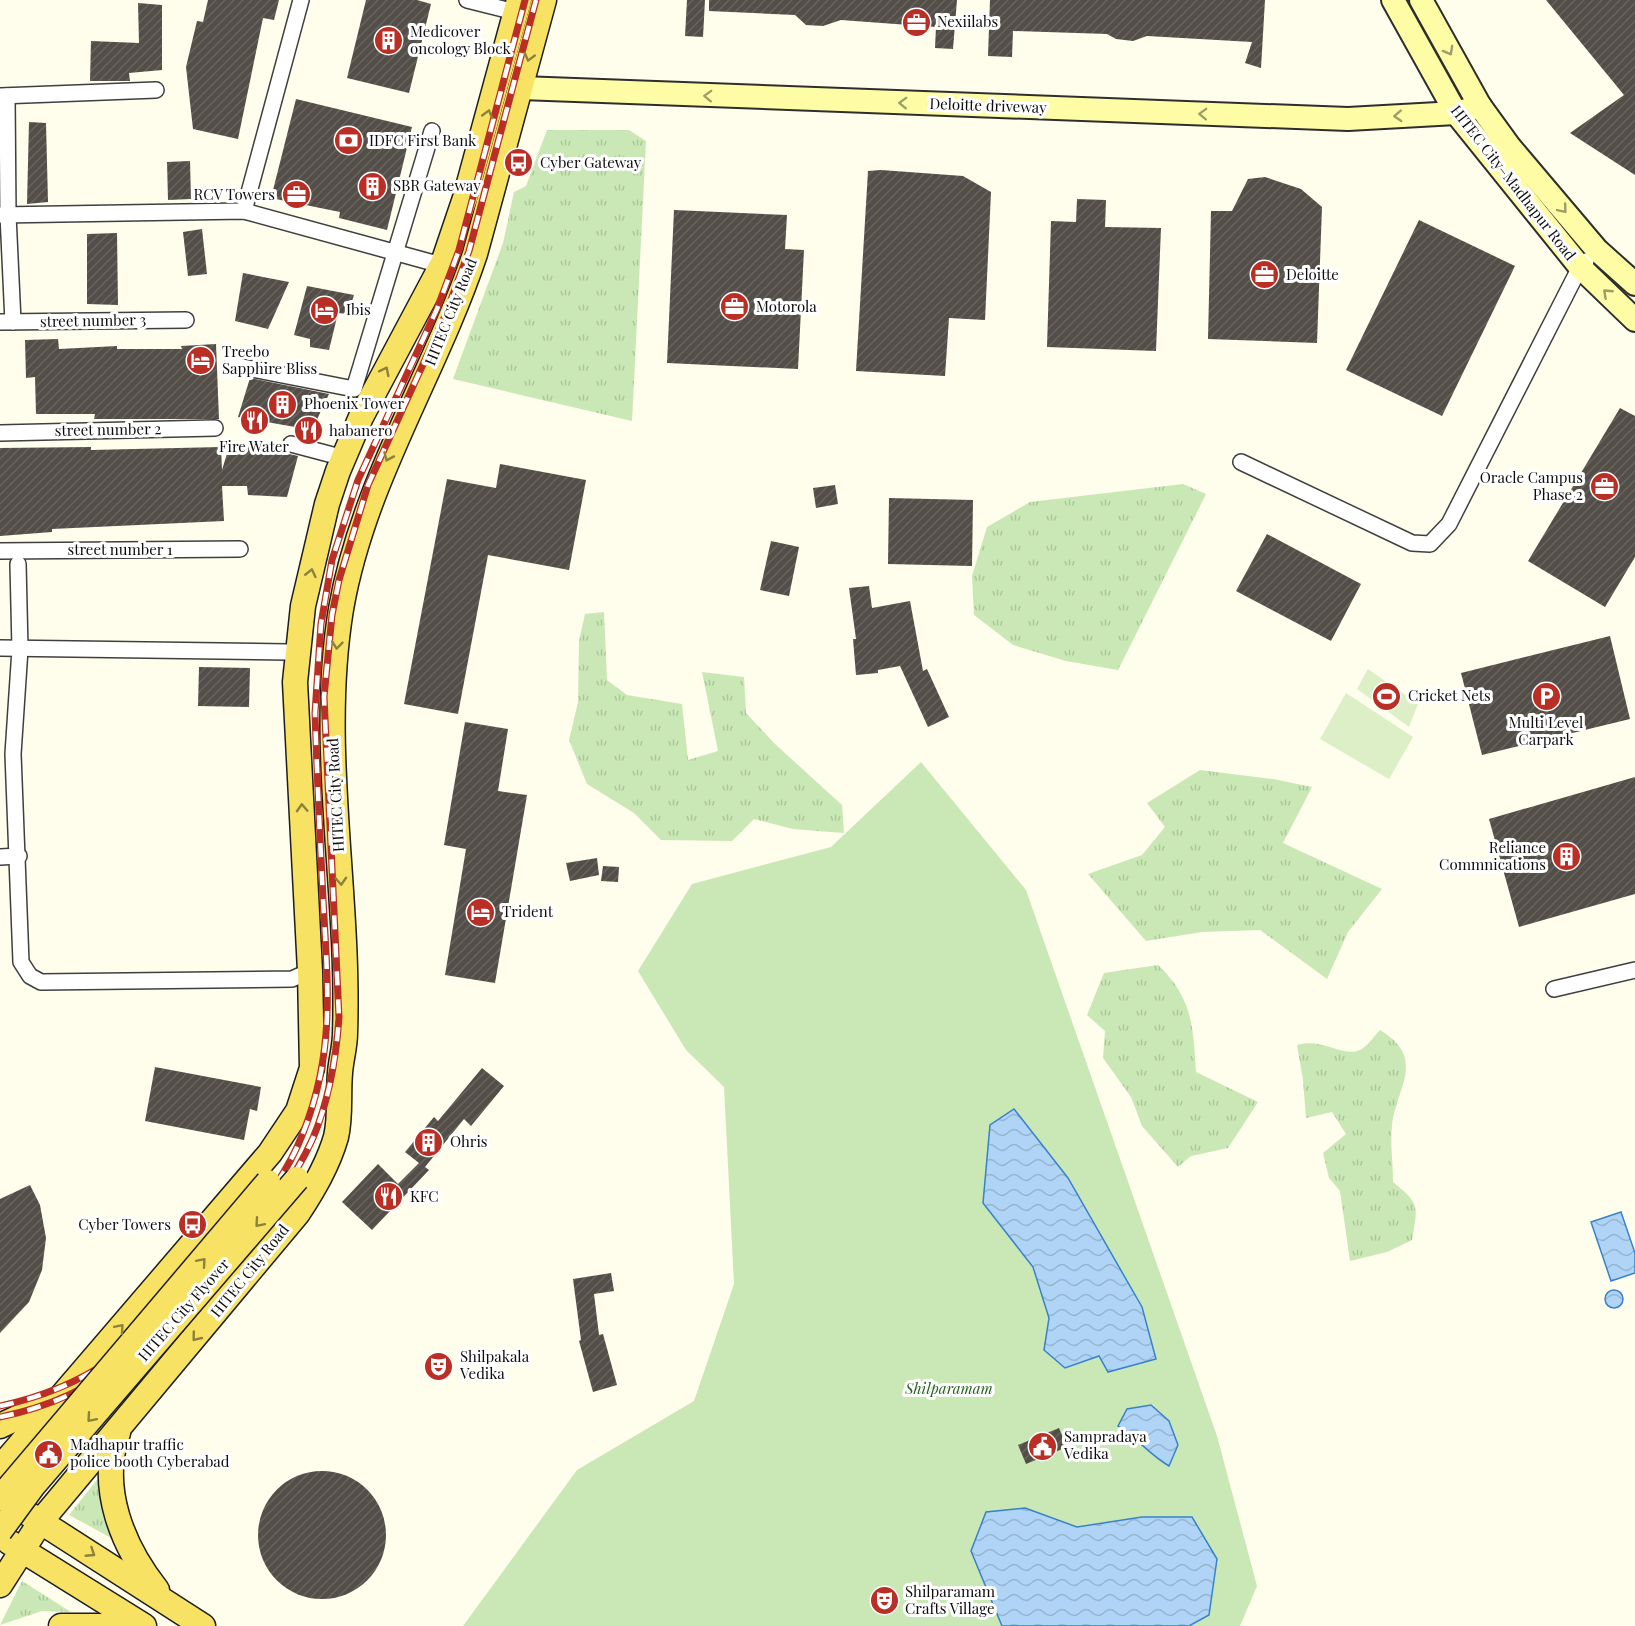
<svg xmlns="http://www.w3.org/2000/svg" width="1635" height="1626" viewBox="0 0 1635 1626" font-family="'Playfair Display',serif">
	<style>
		.grass { fill: url(#grass-tufts) }
		.park { fill: #cae8b5 }
		.pitch { fill: #ddefc7 }
		.water { fill: url(#water-waves); stroke: #3881cb; stroke-width: 1.5 }
		.building { fill: url(#building-hatch) }
		.lines { fill: none; stroke-linecap: round; stroke-linejoin: round }
		.street-casing { stroke: #3f3f3f; stroke-width: 18 }
		.secondary-casing { stroke: #2e2e2e; stroke-width: 26 }
		.primary-casing { stroke: #1d1d1d; stroke-width: 27 }
		.street { stroke: #fff; stroke-width: 15 }
		.secondary { stroke: #fefda6; stroke-width: 22 }
		.primary { stroke: #f7e263; stroke-width: 24 }
		.rail-casing { stroke: #b92f26; stroke-width: 7 }
		.rail { stroke: #fff; stroke-width: 4.5; stroke-dasharray: 14; stroke-linecap: butt }
		.primary-bridge-casing { stroke: #1d1d1d; stroke-width: 27; stroke-linecap: butt }
		.primary-bridge { stroke: #f7e263; stroke-width: 24 }
		.oneway { stroke: #9d9d68 }
		.oneway2 { stroke: #8d823c }
		.labels { text-anchor: middle; stroke-width: 6; stroke-linejoin: round; paint-order: stroke }
		.poi-label { font-size: 15px; fill: #0c0c0c; stroke: #fff; text-anchor: start }
		.street-label { font-size: 15px; fill: #0c0c0c; stroke: #fff }
		.park-label { font-size: 15px; font-style: italic; fill: #25621e; stroke: #fff }
	</style>
	<defs>
		<pattern id="grass-tufts" width="24" height="20" patternUnits="userSpaceOnUse" patternTransform="scale(1.5)"><rect width="24" height="20" fill="#cae8b5"/><path d="M3 7l-1-3M5 7V3M7 7l1-3M15 17l-1-3M17 17v-4M19 17l1-3" fill="none" stroke="#acc69a"/></pattern>
		<pattern id="water-waves" width="16" height="10" patternUnits="userSpaceOnUse" patternTransform="scale(1.5)"><rect width="16" height="10" fill="#b0d4f5"/><path d="M0 5q4-4 8 0t8 0" fill="none" stroke="#96b5d1"/></pattern>
		<pattern id="building-hatch" width="6" height="6" patternUnits="userSpaceOnUse" patternTransform="scale(1.5)"><rect width="6" height="6" fill="#544e48"/><path d="M-1 1l2-2M0 6l6-6M5 7l2-2" fill="none" stroke="#68635e"/></pattern>
	</defs>
	<rect width="100%" height="100%" fill="#fffdeb"/>
	<g class="grass">
		<path d="M547,130H629L646,141L632,421L453,379L503,243L514,192L526,186Z"/>
		<path d="M1183,484L1206,494L1118,670L1066,661L1013,645L974,615L972,576L987,527L1030,502Z"/>
		<path d="M604,612L607,680L627,695L682,704L688,760L718,751L702,672L744,677L746,713L775,744L842,805L844,833L793,829L754,819L732,841L661,840L634,813L587,784L569,740L578,702L579,641L585,614Z"/>
		<path d="M1200,770L1273,779L1312,787L1283,843L1382,889L1348,932L1327,979L1260,930L1202,932L1146,941L1088,874L1142,855L1165,827L1147,803Z"/>
		<path d="M1158,965C1193,998 1193,1027 1196,1072L1258,1102L1228,1148L1191,1156L1178,1167L1142,1126L1131,1097L1103,1058L1105,1031L1087,1015L1104,973Z"/>
		<path d="M1380,1030C1427,1059 1397,1086 1392,1125C1390,1143 1393,1164 1393,1182C1420,1204 1418,1206 1412,1240L1387,1252L1350,1261L1340,1191L1329,1178L1323,1153L1346,1134L1332,1112L1306,1118L1303,1080L1297,1045C1321,1037 1344,1058 1360,1050C1368,1046 1374,1036 1380,1030Z"/>
		<path d="M100,1476L115,1540L69,1515Z"/>
		<path d="M22,1581L71,1612L42,1611L0,1625Z"/>
	</g>
	<path class="park" d="M921,762L1026,890L1217,1436L1257,1586L1240,1626H463L577,1470L694,1401L734,1284L724,1087L686,1050L638,971L692,884L831,847Z"/>
	<g class="pitch">
		<path d="M1368,669L1418,704L1409,727L1357,689Z"/>
		<path d="M1346,693L1413,737L1389,779L1320,739Z"/>
	</g>
	<g class="water">
		<path d="M1014,1109L1068,1178L1142,1307L1156,1359L1108,1372L1099,1356L1065,1368L1044,1350L1049,1318L1033,1267L983,1203L990,1125Z"/>
		<path d="M1621,1212L1635,1253V1273L1611,1281L1591,1222Z"/>
		<circle cx="1614" cy="1299" r="9"/>
		<path d="M1151,1405L1169,1421L1178,1445L1169,1466C1150,1455 1137,1438 1118,1426L1127,1409Z"/>
		<path d="M1025,1508L1077,1527L1142,1517H1192L1217,1559L1209,1615L1189,1626H1002L971,1551L986,1512Z"/>
	</g>
	<g class="building">
		<path d="M208,0H279L274,20L263,18L238,139L193,129L186,67L197,21L203,22Z"/>
		<path d="M366,0H417L431,4L409,93L347,78Z"/>
		<path d="M687,0H705L703,37L685,36Z"/>
		<path d="M709,0H957L953,49L935,48L936,27L841,20L823,26L806,25L795,15L709,11Z"/>
		<path d="M990,0H1265L1261,68L1245,63L1252,42L1147,36L1133,41L1116,39L1107,34L1013,31L1012,57L988,56Z"/>
		<path d="M1546,0H1635V175L1570,133L1624,95Z"/>
		<path d="M138,3L162,5V70L129,73L130,81H90L91,41L139,43Z"/>
		<path d="M296,99L412,127L387,230L339,218L340,212L271,198Z"/>
		<path d="M29,122L46,123L48,202L27,204Z"/>
		<path d="M190,161L191,199L168,200L167,162Z"/>
		<path d="M881,170L963,176L991,192L985,320L949,318L945,376L856,371L868,171Z"/>
		<path d="M1265,177L1301,189L1322,207L1317,343L1208,339L1211,211H1232L1248,179Z"/>
		<path d="M1077,199L1106,200L1105,227L1161,228L1156,351L1047,347L1051,221L1076,222Z"/>
		<path d="M674,210L787,215L785,249L804,250L798,369L667,363Z"/>
		<path d="M1419,220L1515,266L1442,416L1346,370Z"/>
		<path d="M202,229L207,274L188,276L183,232Z"/>
		<path d="M117,233L118,305L87,304V234Z"/>
		<path d="M243,273L289,282L268,329L235,321Z"/>
		<path d="M307,286L354,295L348,314L338,313L329,350L310,347V339L294,335Z"/>
		<path d="M58,339L59,349L117,346V349H182L181,346L216,344L219,419H94L95,414H36L35,377L26,378L25,340Z"/>
		<path d="M250,378L329,394L312,430L238,417Z"/>
		<path d="M1620,408L1635,416V557L1605,607L1528,561Z"/>
		<path d="M240,443L298,456L287,497L248,495L247,486H222L224,521L52,529V532L0,536V448L91,447V450L221,447L222,470L229,447H240Z"/>
		<path d="M500,464L586,480L569,570L488,555L458,714L404,704L447,479L496,488Z"/>
		<path d="M835,485L838,504L816,508L813,488Z"/>
		<path d="M889,498L973,500L972,566L888,564Z"/>
		<path d="M1267,534L1361,584L1331,641L1236,591Z"/>
		<path d="M771,541L799,547L789,596L760,590Z"/>
		<path d="M869,586L872,608L910,601L923,671L927,669L949,717L928,727L900,666L878,670V673L856,675L853,639H856L849,588Z"/>
		<path d="M1610,636L1630,719L1482,755L1461,673Z"/>
		<path d="M199,667L250,668L249,707L198,706Z"/>
		<path d="M465,722L508,729L498,791L527,795L495,983L445,975L466,849L444,845Z"/>
		<path d="M1635,777V894L1519,927L1489,819Z"/>
		<path d="M597,858L599,875L570,881L566,863Z"/>
		<path d="M603,866L619,867L618,882L601,881Z"/>
		<path d="M155,1067L261,1087L257,1111L250,1109L244,1140L145,1121Z"/>
		<path d="M482,1068L504,1086L471,1126L464,1119L425,1167L429,1170L372,1230L342,1202L378,1164L398,1184L419,1163L405,1152L434,1117L438,1121Z"/>
		<path d="M30,1185L40,1205L46,1238L42,1270L29,1302L0,1333V1199Z"/>
		<path d="M611,1273L614,1291L594,1294L599,1335L603,1334L617,1385L593,1392L579,1341L581,1340L573,1279Z"/>
		<path d="M1059,1428L1067,1447L1026,1464L1018,1445Z"/>
		<circle cx="322" cy="1535" r="64"/>
	</g>
	<g class="lines">
		<defs>
			<g id="street">
				<path d="M467,0L515,12"/>
				<path d="M0,96L156,90"/>
				<path d="M7,96L8,215L13,322"/>
				<path d="M244,211L301,0"/>
				<path d="M0,215L244,211L430,262L443,263"/>
				<path d="M0,322L186,320"/>
				<path d="M232,365L354,389L432,131"/>
				<path d="M0,433L215,428"/>
				<path d="M291,444L344,458"/>
				<path d="M1241,462L1412,543L1430,544L1449,524L1580,267L1586,261"/>
				<path d="M0,551L240,549"/>
				<path d="M18,564L20,649L13,754L21,962L30,976L41,982L292,979L310,971"/>
				<path d="M0,648L288,652L300,649"/>
				<path d="M0,857L19,856"/>
				<path d="M1554,989L1635,970"/>
			</g>
			<g id="secondary">
				<path d="M1393,0L1456,113L1580,267L1635,320"/>
				<path d="M1421,0L1480,106L1509,146L1597,250L1635,284"/>
				<path d="M521,88L1348,119L1456,113L1480,106"/>
			</g>
			<g id="primary">
				<path d="M0,1426L49,1403"/>
				<path d="M118,1433C98,1488 123,1547 157,1590"/>
				<path d="M0,1468L270,1153L298,1111L312,1068L310,971L295,682L303,606L327,504L338,471L361,417L443,263L465,198L519,0"/>
				<path d="M27,1513L203,1626"/>
				<path d="M9,1542L144,1626"/>
				<path d="M0,1585L41,1521L298,1213C313,1190 328,1165 336,1137C341,1116 338,1095 340,1073C341,1059 345,1047 345,1033C350,892 318,749 341,609C363,482 435,374 475,254L544,0"/>
				<path d="M61,1626H119"/>
			</g>
		</defs>
		<use href="#street" class="street-casing"/>
		<use href="#secondary" class="secondary-casing"/>
		<use href="#primary" class="primary-casing"/>
		<use href="#street" class="street"/>
		<use href="#secondary" class="secondary"/>
		<use href="#primary" class="primary"/>
		<defs>
			<g id="rail">
				<path d="M0,1406C89,1387 140,1345 198,1279C234,1237 276,1195 298,1145C336,1059 328,990 323,899C320,837 317,775 315,713L321,624L332,560L358,480L437,309L459,250L525,0"/>
				<path d="M0,1417C106,1396 163,1334 230,1257C262,1220 293,1183 313,1138C329,1100 336,1059 339,1018L324,697L332,615L339,580L368,485L445,316L469,251L536,0"/>
			</g>
		</defs>
		<use href="#rail" class="rail-casing"/>
		<use href="#rail" class="rail"/>
		<defs>
			<g id="primary-bridge">
				<path d="M0,1498L268,1182"/>
				<path d="M0,1531L33,1486L297,1179"/>
			</g>
		</defs>
		<use href="#primary-bridge" class="primary-bridge-casing"/>
		<use href="#primary-bridge" class="primary-bridge"/>
	</g>
	<defs><path id="oneway-chevron" d="M-2-3.5L2.5 0L-2 3.5" fill="none" stroke-width="1.6" stroke-linecap="round" stroke-linejoin="round" transform="scale(1.5)"/></defs>
	<g class="oneway">
		<use href="#oneway-chevron" transform="translate(1449 51) rotate(61)"/>
		<use href="#oneway-chevron" transform="translate(708 96) rotate(-178)"/>
		<use href="#oneway-chevron" transform="translate(903 103) rotate(-178)"/>
		<use href="#oneway-chevron" transform="translate(1203 114) rotate(-178)"/>
		<use href="#oneway-chevron" transform="translate(1398 116) rotate(177)"/>
		<use href="#oneway-chevron" transform="translate(1563 209) rotate(50)"/>
		<use href="#oneway-chevron" transform="translate(1607 293) rotate(-137)"/>
	</g>
	<g class="oneway2">
		<use href="#oneway-chevron" transform="translate(529 57) rotate(105)"/>
		<use href="#oneway-chevron" transform="translate(488 114) rotate(-75)"/>
		<use href="#oneway-chevron" transform="translate(385 371) rotate(-63)"/>
		<use href="#oneway-chevron" transform="translate(388 457) rotate(114)"/>
		<use href="#oneway-chevron" transform="translate(311 573) rotate(-77)"/>
		<use href="#oneway-chevron" transform="translate(337 645) rotate(96)"/>
		<use href="#oneway-chevron" transform="translate(302 808) rotate(-93)"/>
		<use href="#oneway-chevron" transform="translate(341 881) rotate(87)"/>
		<use href="#oneway-chevron" transform="translate(259 1223) rotate(131)"/>
		<use href="#oneway-chevron" transform="translate(202 1262) rotate(-49)"/>
		<use href="#oneway-chevron" transform="translate(120 1328) rotate(-49)"/>
		<use href="#oneway-chevron" transform="translate(196 1337) rotate(129)"/>
		<use href="#oneway-chevron" transform="translate(91 1418) rotate(131)"/>
		<use href="#oneway-chevron" transform="translate(91 1553) rotate(33)"/>
	</g>
	<defs>
		<symbol id="office-disc" viewBox="-11 -11 22 22"><circle r="9.5" fill="#b92f26" stroke="#fff"/><path d="M-6-3h4V-5.5h4V-3h4V5H-6ZM-1-4.5V-3h2v-1.5ZM-6 0V1H6V0Z" fill="#fff"/></symbol>
		<symbol id="building-disc" viewBox="-11 -11 22 22"><circle r="9.5" fill="#b92f26" stroke="#fff"/><path d="M-4-6H4V6H1V3H-1V6H-4ZM-2.5-4.3h1.7v1.8h-1.7ZM.8-4.3h1.7v1.8H.8ZM-2.5-1h1.7V.8h-1.7ZM.8-1h1.7V.8H.8Z" fill="#fff"/></symbol>
		<symbol id="bank-disc" viewBox="-11 -11 22 22"><circle r="9.5" fill="#b92f26" stroke="#fff"/><path d="M-6-4H6V4H-6ZM0-2.3a2.3 2.3 0 1 0 0 4.6a2.3 2.3 0 1 0 0-4.6Z" fill="#fff"/></symbol>
		<symbol id="bus-disc" viewBox="-11 -11 22 22"><circle r="9.5" fill="#b92f26" stroke="#fff"/><path d="M-5-6H5V4H4V6H2V4H-2V6H-4V4H-5ZM-3.5-4V0h7V-4ZM-3.5 1.2v1.5H-2V1.2ZM2 1.2v1.5H3.5V1.2Z" fill="#fff"/></symbol>
		<symbol id="hotel-disc" viewBox="-11 -11 22 22"><circle r="9.5" fill="#b92f26" stroke="#fff"/><path d="M-6-4.5h1.5V1H6V5H4.5V3h-9V5H-6ZM-4 0a1.8 1.8 0 1 1 3.6 0ZM.5 0V-2.5h3Q6-2.5 6 0Z" fill="#fff"/></symbol>
		<symbol id="restaurant-disc" viewBox="-11 -11 22 22"><circle r="9.5" fill="#b92f26" stroke="#fff"/><path d="M-5-6h1v4h1v-4h1v4h1v-4h1v5L-1.5 .5V6h-2V.5L-5-1ZM5-6V6H3V1.5H1.5Q1.5-4 5-6Z" fill="#fff"/></symbol>
		<symbol id="stadium-disc" viewBox="-11 -11 22 22"><circle r="9.5" fill="#b92f26" stroke="#fff"/><path d="M0-5a6.5 5 0 1 0 0 10a6.5 5 0 1 0 0-10ZM-3.5-1.8h7v3.6h-7Z" fill="#fff"/></symbol>
		<symbol id="parking-disc" viewBox="-11 -11 22 22"><circle r="9.5" fill="#b92f26" stroke="#fff"/><path d="M-3.5-5.5H1a3.5 3.5 0 0 1 0 7H-1V5.5H-3.5ZM-1-3.4V-.6H.8a1.4 1.4 0 0 0 0-2.8Z" fill="#fff"/></symbol>
		<symbol id="theatre-disc" viewBox="-11 -11 22 22"><circle r="9.5" fill="#b92f26" stroke="#fff"/><path d="M-5-5.5Q0-4 5-5.5V0Q5 5 0 6Q-5 5-5 0ZM-3.3-2.5H-1v1.5H-3.3ZM1-2.5H3.3v1.5H1ZM-2.8 1Q0 5.5 2.8 1Z" fill="#fff"/></symbol>
		<symbol id="civic-disc" viewBox="-11 -11 22 22"><circle r="9.5" fill="#b92f26" stroke="#fff"/><path d="M-.6-6.5H3V-4.5H.6V-3L4-1V1h2V6H-6V1h2V-1L-.6-3ZM-1.2 2.5V6h2.4V2.5Z" fill="#fff"/></symbol>
	</defs>
	<g fill-rule="evenodd">
		<use href="#office-disc" x="900" y="6" width="33" height="33"/>
		<use href="#building-disc" x="372" y="24" width="33" height="33"/>
		<use href="#bank-disc" x="332" y="124" width="33" height="33"/>
		<use href="#bus-disc" x="502" y="146" width="33" height="33"/>
		<use href="#building-disc" x="356" y="170" width="33" height="33"/>
		<use href="#office-disc" x="280" y="178" width="33" height="33"/>
		<use href="#office-disc" x="1248" y="258" width="33" height="33"/>
		<use href="#office-disc" x="718" y="290" width="33" height="33"/>
		<use href="#hotel-disc" x="308" y="294" width="33" height="33"/>
		<use href="#hotel-disc" x="184" y="344" width="33" height="33"/>
		<use href="#building-disc" x="266" y="388" width="33" height="33"/>
		<use href="#restaurant-disc" x="238" y="404" width="33" height="33"/>
		<use href="#restaurant-disc" x="292" y="414" width="33" height="33"/>
		<use href="#office-disc" x="1588" y="470" width="33" height="33"/>
		<use href="#stadium-disc" x="1370" y="680" width="33" height="33"/>
		<use href="#parking-disc" x="1530" y="680" width="33" height="33"/>
		<use href="#building-disc" x="1550" y="840" width="33" height="33"/>
		<use href="#hotel-disc" x="464" y="896" width="33" height="33"/>
		<use href="#building-disc" x="412" y="1126" width="33" height="33"/>
		<use href="#restaurant-disc" x="372" y="1180" width="33" height="33"/>
		<use href="#bus-disc" x="176" y="1208" width="33" height="33"/>
		<use href="#theatre-disc" x="422" y="1350" width="33" height="33"/>
		<use href="#civic-disc" x="1026" y="1430" width="33" height="33"/>
		<use href="#civic-disc" x="32" y="1438" width="33" height="33"/>
		<use href="#theatre-disc" x="868" y="1584" width="33" height="33"/>
	</g>
	<g class="labels">
		<g class="poi-label">
			<text x="937" y="27">Nexiilabs</text>
			<text x="410" y="37">Medicover<tspan x="410" dy="17">oncology Block</tspan></text>
			<text x="369" y="146">IDFC First Bank</text>
			<text x="540" y="168">Cyber Gateway</text>
			<text x="393" y="191">SBR Gateway</text>
			<text x="275" y="200" text-anchor="end">RCV Towers</text>
			<text x="1286" y="280">Deloitte</text>
			<text x="756" y="312">Motorola</text>
			<text x="346" y="315">Ibis</text>
			<text x="222" y="357">Treebo<tspan x="222" dy="17">Sapphire Bliss</tspan></text>
			<text x="304" y="409">Phoenix Tower</text>
			<text x="329" y="436">habanero</text>
			<text x="254" y="452" text-anchor="middle">Fire Water</text>
			<text x="1583" y="483" text-anchor="end">Oracle Campus<tspan x="1583" dy="17">Phase 2</tspan></text>
			<text x="1408" y="701">Cricket Nets</text>
			<text x="1546" y="728" text-anchor="middle">Multi Level<tspan x="1546" dy="17">Carpark</tspan></text>
			<text x="1546" y="853" text-anchor="end">Reliance<tspan x="1546" dy="17">Commnications</tspan></text>
			<text x="502" y="917">Trident</text>
			<text x="450" y="1147">Ohris</text>
			<text x="410" y="1202">KFC</text>
			<text x="171" y="1230" text-anchor="end">Cyber Towers</text>
			<text x="460" y="1362">Shilpakala<tspan x="460" dy="17">Vedika</tspan></text>
			<text x="1064" y="1442">Sampradaya<tspan x="1064" dy="17">Vedika</tspan></text>
			<text x="70" y="1450">Madhapur traffic<tspan x="70" dy="17">police booth Cyberabad</tspan></text>
			<text x="905" y="1597">Shilparamam<tspan x="905" dy="17">Crafts Village</tspan></text>
		</g>
		<g class="street-label">
			<text transform="translate(988 106) rotate(2)" y="5">Deloitte driveway</text>
			<text transform="translate(1513 183) rotate(52)" y="5">HITEC City–Madhapur Road</text>
			<text transform="translate(451 312) rotate(-68)" y="5">HITEC City Road</text>
			<text transform="translate(93 321) rotate(-1)" y="5">street number 3</text>
			<text transform="translate(108 430) rotate(-1)" y="5">street number 2</text>
			<text x="120" y="555">street number 1</text>
			<text transform="translate(336 795) rotate(-93)" y="5">HITEC City Road</text>
			<text transform="translate(250 1271) rotate(-51)" y="5">HITEC City Road</text>
			<text transform="translate(184 1310) rotate(-49)" y="5">HITEC City Flyover</text>
		</g>
		<g class="park-label">
			<text x="949" y="1394">Shilparamam</text>
		</g>
	</g>
</svg>
